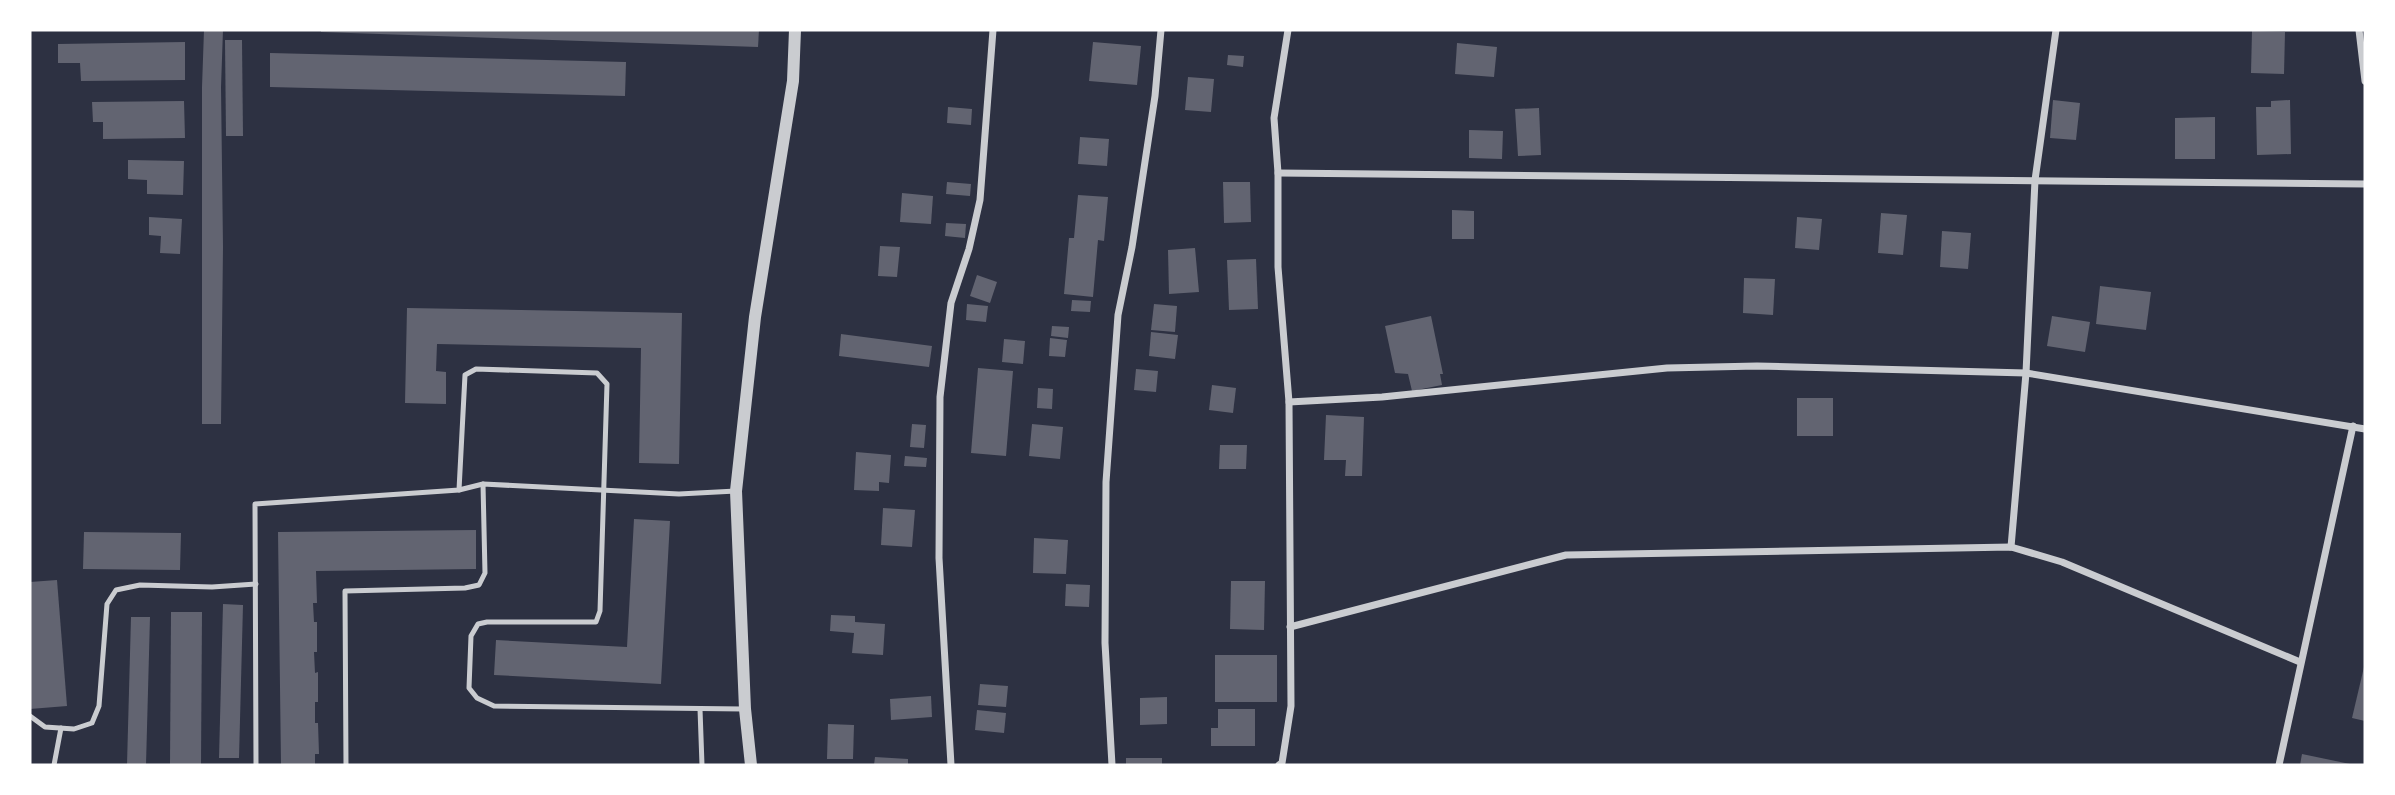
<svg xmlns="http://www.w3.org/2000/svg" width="2395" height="795" viewBox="0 0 2395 795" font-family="'Source Serif 4',serif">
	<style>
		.building { fill: #626471 }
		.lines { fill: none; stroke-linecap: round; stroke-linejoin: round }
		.service { stroke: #caccd0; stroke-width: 5 }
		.minor { stroke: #caccd0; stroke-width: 7 }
		.tertiary { stroke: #caccd0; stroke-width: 12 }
	</style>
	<rect width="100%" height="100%" fill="#2d3142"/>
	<g class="building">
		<path d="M204,30H223L221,87L223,247L221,424H202V87Z"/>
		<path d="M321,30H759L758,47L321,32Z"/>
		<path d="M2252,31L2285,32L2284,74L2251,73Z"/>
		<path d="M225,40H242L243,136H226Z"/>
		<path d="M185,42V80L81,81L80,63H58V44Z"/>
		<path d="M1093,42L1141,46L1137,85L1089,81Z"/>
		<path d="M1457,43L1497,47L1494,77L1455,74Z"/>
		<path d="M270,53L626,62L625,96L270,87Z"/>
		<path d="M1228,55L1244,56L1243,67L1227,65Z"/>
		<path d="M1188,77L1214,79L1211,112L1185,110Z"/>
		<path d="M2053,100L2080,103L2076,140L2050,138Z"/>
		<path d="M2290,100L2291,154L2257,155L2256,107H2271V101Z"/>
		<path d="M184,101L185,138L103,139V122H93L92,102Z"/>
		<path d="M948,107L972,109L971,125L947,123Z"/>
		<path d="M1539,108L1541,155L1518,156L1515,109Z"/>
		<path d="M2215,117V159H2175V118Z"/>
		<path d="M1469,130L1503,131L1502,159L1469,158Z"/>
		<path d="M1080,137L1109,139L1107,166L1078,164Z"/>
		<path d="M128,160L184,161L183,195L147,194V180L128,179Z"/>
		<path d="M947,182L971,184L970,196L946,194Z"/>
		<path d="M1223,182H1250L1251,222L1224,223Z"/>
		<path d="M902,193L933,196L931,224L900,222Z"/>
		<path d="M1078,195L1108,197L1104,241L1098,240L1093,297L1064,294L1069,238H1074Z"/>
		<path d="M1452,210L1474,211V239H1452Z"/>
		<path d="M1881,213L1907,215L1903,255L1878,253Z"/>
		<path d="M149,217L182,219L180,254L160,253L161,236L149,235Z"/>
		<path d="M1797,217L1822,219L1819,250L1795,248Z"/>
		<path d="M946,223L966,224L965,238L945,236Z"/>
		<path d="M1942,231L1971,233L1968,269L1940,267Z"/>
		<path d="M880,246L900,247L897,277L878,276Z"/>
		<path d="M1195,248L1199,292L1169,294L1168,250Z"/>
		<path d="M1256,259L1258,309L1229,310L1227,260Z"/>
		<path d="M977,275L997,282L990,303L970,296Z"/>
		<path d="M1744,278L1775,279L1773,315L1743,313Z"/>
		<path d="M2100,286L2151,292L2146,330L2096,324Z"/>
		<path d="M1072,300L1091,301L1090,312L1071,311Z"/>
		<path d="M967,304L988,306L986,322L966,320Z"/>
		<path d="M1154,304L1177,306L1175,332L1151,330Z"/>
		<path d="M407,308L682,313L679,464L639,463L641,348L437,344L436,371L446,372V404L405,403Z"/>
		<path d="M1431,316L1443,374H1440L1442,385L1412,391L1408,374L1395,373L1385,326Z"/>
		<path d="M2052,316L2090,322L2085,352L2047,346Z"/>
		<path d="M1052,326L1069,327L1068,338L1051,336Z"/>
		<path d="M1151,332L1178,335L1175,359L1149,356Z"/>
		<path d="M841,334L932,346L929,367L839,356Z"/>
		<path d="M1050,338L1067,340L1065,357L1049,356Z"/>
		<path d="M1004,339L1025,341L1023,364L1002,362Z"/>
		<path d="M978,368L1013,371L1006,456L971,453Z"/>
		<path d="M1136,369L1158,371L1156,392L1134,390Z"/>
		<path d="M1212,385L1236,388L1233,413L1209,410Z"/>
		<path d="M1038,388L1053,389L1052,409L1037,408Z"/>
		<rect x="1797" y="398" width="36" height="38"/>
		<path d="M1326,415L1364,417L1362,476H1345L1346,460H1324Z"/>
		<path d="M912,424L926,425L924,448L910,447Z"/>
		<path d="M1032,424L1063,427L1060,459L1029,456Z"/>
		<path d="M1220,445H1247L1246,469H1219Z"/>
		<path d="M856,452L891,455L889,483L879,482V491L854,490Z"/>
		<path d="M905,456L927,458L926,467L904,466Z"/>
		<path d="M883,508L915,510L912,547L881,545Z"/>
		<path d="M634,519L670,521L661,684L494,675L496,640L627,647Z"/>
		<path d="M476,530V569L316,571L317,603H313L314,622H317V652H314L315,673L318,672V702H315V723H318L319,754H315V765H281L278,532Z"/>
		<path d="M84,532L181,533L180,570L83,569Z"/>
		<path d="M1034,538L1068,540L1066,574L1033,573Z"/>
		<path d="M57,580L67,706L30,709V582Z"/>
		<path d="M1231,581H1265L1264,630L1230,629Z"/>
		<path d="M1066,584L1090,585L1089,607L1065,606Z"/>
		<path d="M223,604L243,605L239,758H219Z"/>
		<path d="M171,612H202L201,765H170Z"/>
		<path d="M831,615L855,616V622L885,624L883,655L852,653L854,633L830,631Z"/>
		<path d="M131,617H150L146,765H127Z"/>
		<rect x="1215" y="655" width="62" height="47"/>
		<path d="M2364,667H2365V721L2352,718Z"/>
		<path d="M980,684L1008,686L1006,707L978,705Z"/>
		<path d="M931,696L932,717L891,720L890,699Z"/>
		<path d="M1167,697V724L1140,725V698Z"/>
		<path d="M1218,709H1255V746H1211V728H1218Z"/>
		<path d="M977,710L1006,713L1004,733L975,730Z"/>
		<path d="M828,724L854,725L853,759H827Z"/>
		<path d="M2302,754L2350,764V765H2300Z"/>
		<path d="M875,757L908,759V765H874Z"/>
		<rect x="1126" y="758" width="36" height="7"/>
	</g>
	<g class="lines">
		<g class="service">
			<path d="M459,490L465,375L476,369L597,373L607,384L600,611L596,622H487L478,624L471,636L469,688L477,698L494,706L743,709"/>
			<path d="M700,709L702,765"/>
			<path d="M30,716L45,727L74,729L92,723L99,706L107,604L116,590L140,585L212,587L256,584"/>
			<path d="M54,765L61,728"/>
			<path d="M256,765L255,504L459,490L483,484L679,494L736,491"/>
			<path d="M346,765L345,591L465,588L479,585L485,573L483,484"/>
		</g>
		<g class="minor">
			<path d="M2359,30L2365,81"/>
			<path d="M1278,173L2365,184"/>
			<path d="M1289,402L1382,397L1667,368L1757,366L2026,373L2365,429"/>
			<path d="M2011,547L2026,373L2035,180L2056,30"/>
			<path d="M1290,627L1566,555L2011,547L2062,562L2300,662"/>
			<path d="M951,765L939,558L940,397L951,303L969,249L980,200L993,30"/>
			<path d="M1112,765L1105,643L1106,482L1118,315L1132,247L1155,96L1161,30"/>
			<path d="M1279,765L1282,763L1291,706L1289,402L1278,267V173L1274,118L1288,30"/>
			<path d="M2279,765L2353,426"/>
		</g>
		<path class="tertiary" d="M751,765L745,709L736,491L755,317L793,81L795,30"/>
	</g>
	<rect width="2395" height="795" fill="none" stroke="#ffffff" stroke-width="63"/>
</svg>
